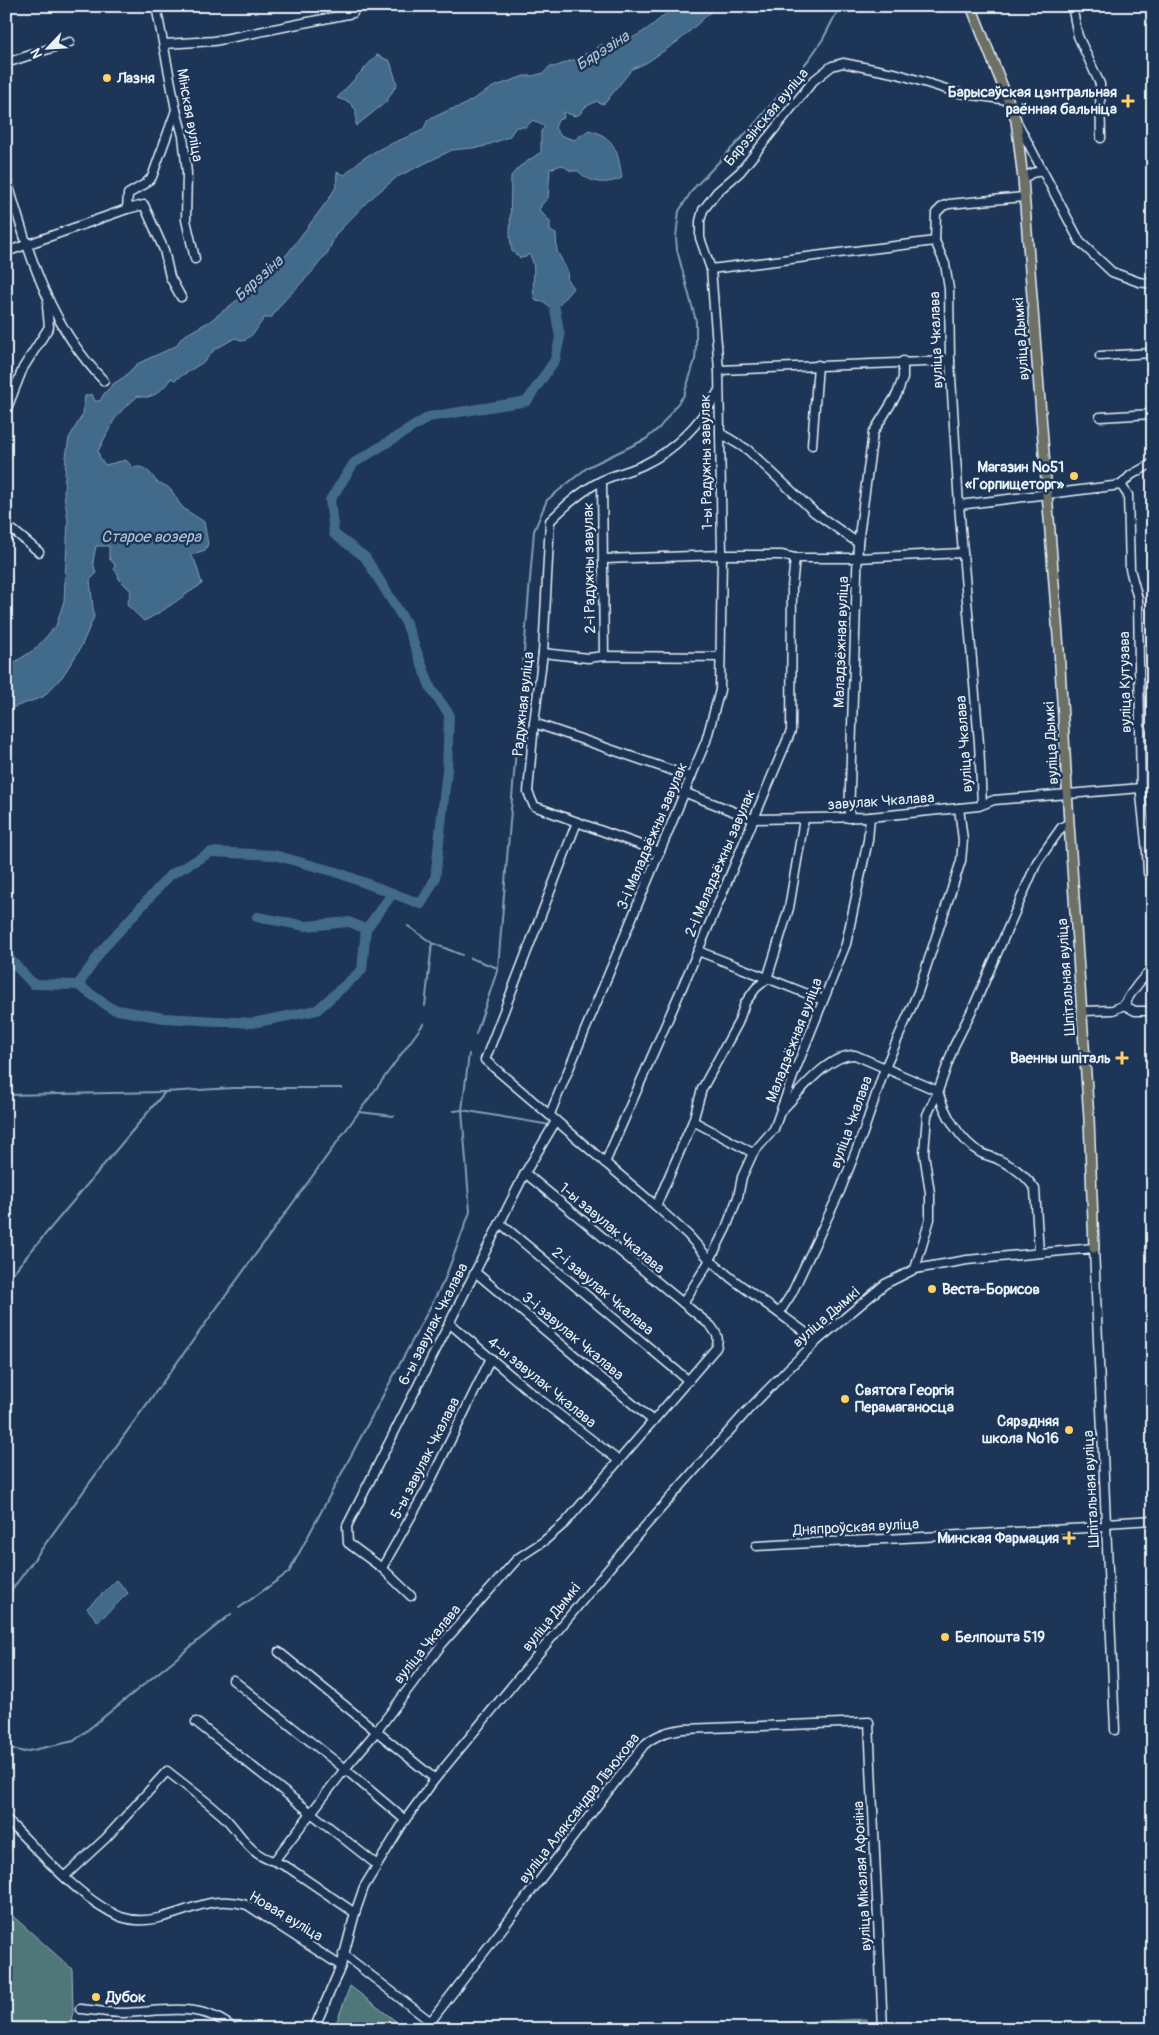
<svg xmlns="http://www.w3.org/2000/svg" width="1159" height="2035" viewBox="0 0 1159 2035" font-family="Pangolin,sans-serif">
	<style>
		.green { fill: #4f7679; stroke: #9cb4b8 }
		.water { fill: #426a8a; stroke: #84a0b6 }
		.lines { fill: none; stroke-linecap: round; stroke-linejoin: round }
		.stream { stroke: #84a0b6; stroke-width: 2 }
		.river { stroke: #426a8a; stroke-width: 10 }
		.minor-casing { stroke: #e8f1f8; stroke-width: 11 }
		.major-casing { stroke: #e8f1f8; stroke-width: 12 }
		.minor { stroke: #1d3557; stroke-width: 8 }
		.major { stroke: #6c7065; stroke-width: 9 }
		.poi-dot { fill: #ffd166; stroke: #1d3557; stroke-width: 2 }
		.labels { text-anchor: middle; stroke-width: 5; stroke-linejoin: round; paint-order: stroke }
		.poi-label { font-size: 15px; font-weight: bold; fill: #e8f1f8; stroke: #1d3557; text-anchor: start }
		.street-label { font-size: 15px; fill: #e8f1f8; stroke: #1d3557 }
		.water-label { font-size: 16px; font-style: italic; fill: #aec2d2; stroke: #1d3557 }
	</style>
	<rect width="100%" height="100%" fill="#1d3557"/>
	<filter id="ink" filterUnits="userSpaceOnUse"><feTurbulence type="fractalNoise" baseFrequency=".02" numOctaves="2"/><feDisplacementMap in="SourceGraphic" scale="10" xChannelSelector="R" yChannelSelector="G"/><feConvolveMatrix kernelMatrix="1 2 1 2 8 2 1 2 1" color-interpolation-filters="sRGB"/></filter>
	<g filter="url(#ink)">
		<g class="green">
			<path d="M6,1910L72,1969L73,2012L69,2029H6Z"/>
			<path d="M350,1986L406,2029H334Z"/>
			<path d="M867,2019V2029H765L771,2023Z"/>
		</g>
		<g class="water">
			<path d="M675,6H717L680,40L646,63L632,69L605,103L600,104L597,101L585,107L580,114L575,116L563,112L564,118L558,120L555,128L560,135L574,140L589,130C616,137 618,153 622,178C606,185 591,184 578,171H571L562,165L550,169L548,198L542,204L539,210L550,221V231L556,234L557,251L568,272L567,280L573,288L558,306L550,307L544,302L536,301C529,287 539,266 529,254L526,257L520,258L512,251L510,237L511,176L519,167L541,152V131L545,127L533,120L526,127H516L509,137L482,147L452,150L397,177L369,200L336,234L328,252L312,272L281,304L271,318H264L254,333L244,341L235,338L214,350L205,361L175,380L171,378C164,389 152,401 138,396L122,410L114,420L98,451L100,458L105,465L126,460L133,468C146,464 150,474 158,483C174,486 174,498 183,508C189,513 198,517 204,522L208,544L205,550L190,555L195,561L202,584C182,596 165,611 144,621L127,605L131,591L119,579L118,574L114,569L115,565L109,558V546H96L93,561L96,574L90,580L94,617L79,651L62,677L43,697L6,710V668L35,649L56,626L64,601L68,521L64,494L66,457L69,438L83,414L85,396L92,394L95,401H100L103,395L113,384L124,377L137,364L176,346L182,337L210,321L261,282L288,253L328,200L336,187L337,172L345,175C368,149 394,144 423,130L428,120L449,110L462,106L493,87L524,76H532L544,73L549,67C562,67 567,59 578,60L586,53L589,54L602,44L606,47L613,41C634,45 660,18 675,6Z"/>
			<path d="M377,55L390,61L397,84L386,102L356,126V110L349,102L337,98Z"/>
			<path d="M117,1580L128,1593L98,1622L87,1608Z"/>
		</g>
		<g class="lines">
			<g class="stream">
				<path d="M408,926L432,943L425,1006"/>
				<path d="M432,943L462,955"/>
				<path d="M470,958L498,968L476,1034"/>
				<path d="M498,968L534,531L547,500L588,467L646,439L660,427L684,395L695,360L696,346V321L677,250L676,237L679,211L693,189L753,126L810,58L823,39L840,6"/>
				<path d="M6,1095L165,1092"/>
				<path d="M454,1111L462,1110L469,1054"/>
				<path d="M394,1116L359,1112L424,1023"/>
				<path d="M6,1281L165,1092L233,1088H342"/>
				<path d="M6,1598L359,1112"/>
				<path d="M239,1608L289,1572L444,1281L470,1212L462,1110L550,1125"/>
				<path d="M6,1747L24,1752L74,1741L231,1614"/>
			</g>
			<g class="river">
				<path d="M257,917L306,926L349,922L366,929"/>
				<path d="M6,955L33,984L78,985L102,950L170,875L211,852L274,855L336,872L421,904L435,879L447,770L449,714L431,689L406,623L365,557L334,534L330,500L354,463L429,417L527,401L555,360L560,337L552,293"/>
				<path d="M78,985L112,1009L164,1018L253,1023L317,1010L362,970L366,929L393,893"/>
			</g>
			<defs>
				<g id="minor">
					<path d="M156,6L176,110L183,136L187,173L186,220L195,259"/>
					<path d="M1072,6L1078,36L1100,84L1101,138"/>
					<path d="M164,44L214,41L353,13"/>
					<path d="M6,63L70,42"/>
					<path d="M1018,124L1080,242L1112,272L1139,282L1153,284"/>
					<path d="M6,177C29,253 47,322 104,381"/>
					<path d="M1023,179L1032,173L1042,171"/>
					<path d="M127,209L128,194L145,184L152,177L176,110"/>
					<path d="M6,252L127,209L144,205L164,250L170,277L181,297"/>
					<path d="M711,269L935,241"/>
					<path d="M1100,356L1153,353"/>
					<path d="M719,370L950,361"/>
					<path d="M718,392C701,422 676,449 645,464C631,471 615,474 601,481C581,491 565,506 550,521L543,653L534,723L528,792L534,806L577,822L485,1060L656,1206L688,1235L710,1260L731,1278L817,1341"/>
					<path d="M6,411L23,368L49,327L47,306L48,302"/>
					<path d="M1100,417L1153,414"/>
					<path d="M720,433L748,450L814,512L858,543"/>
					<path d="M812,445L818,365"/>
					<path d="M602,481L604,656"/>
					<path d="M1121,485L1128,495L1130,569L1138,599L1141,795L1147,852L1148,873L1153,880"/>
					<path d="M959,505L1121,485L1131,475L1153,463"/>
					<path d="M6,528L14,531L39,552"/>
					<path d="M604,559L722,555H781L795,558H857L963,553"/>
					<path d="M543,653L588,658L604,656L720,657"/>
					<path d="M534,723L691,777"/>
					<path d="M686,793L753,819L870,817L979,806L994,800L1141,788"/>
					<path d="M982,804L979,743L959,505L950,361L949,289L945,264L935,241L936,213L943,206L949,204L1024,197"/>
					<path d="M849,818L858,543L873,433L897,394L903,378V361"/>
					<path d="M577,822L660,852"/>
					<path d="M698,951L823,1000"/>
					<path d="M1124,1005C1132,991 1140,979 1153,969"/>
					<path d="M1083,1011L1113,1010L1124,1005L1135,1011H1153"/>
					<path d="M782,1110C800,1092 828,1054 855,1055L938,1091C944,1113 960,1141 981,1153C987,1156 994,1157 999,1160C1013,1166 1026,1176 1035,1189L1039,1253"/>
					<path d="M550,1114L706,741L720,690L722,555L719,370L711,269L700,238V221L703,210L717,192L740,172L813,81L832,66L843,63L898,74L959,93L1008,100"/>
					<path d="M693,1121L753,1153"/>
					<path d="M605,1163L698,951L791,731L792,587L795,558"/>
					<path d="M656,1206L693,1121L702,1089L738,1023L745,1003L756,988L767,979L789,908L804,819"/>
					<path d="M500,1223L689,1381"/>
					<path d="M915,1269L930,1219V1193L924,1153L927,1115L938,1091L954,1046L973,1008L1037,862L1061,828L1069,823"/>
					<path d="M475,1272L653,1421"/>
					<path d="M683,1303L710,1260L726,1228L738,1197L742,1177L753,1153L774,1129L795,1071L846,944L868,840L870,817"/>
					<path d="M779,1313L792,1293L840,1191L863,1133L885,1068L918,992L961,861L963,840L959,808"/>
					<path d="M449,1323L534,1395L619,1461"/>
					<path d="M1106,1523L1153,1520"/>
					<path d="M756,1546L1106,1527"/>
					<path d="M382,1568L426,1490L491,1358"/>
					<path d="M411,1596L382,1568L348,1543L347,1526L525,1173L556,1121"/>
					<path d="M279,1652L435,1779"/>
					<path d="M233,1680L345,1769L405,1820"/>
					<path d="M196,1722L377,1865"/>
					<path d="M6,1819C38,1850 80,1900 121,1917C133,1921 147,1921 159,1918C193,1910 211,1895 247,1905L341,1966"/>
					<path d="M274,1861L289,1868L355,1913"/>
					<path d="M65,1876L106,1838L167,1771C186,1786 205,1800 222,1815C240,1831 248,1855 274,1861L345,1769L376,1732L442,1644L518,1558L544,1541L565,1523L716,1348C720,1338 717,1334 711,1326L525,1173"/>
					<path d="M343,1954L440,2029"/>
					<path d="M80,2009C94,2010 109,2013 122,2013C161,2012 201,2000 234,2029"/>
					<path d="M431,2021L644,1745C657,1734 668,1731 684,1729L869,1722L883,2029"/>
					<path d="M314,2029L341,1966L355,1913L364,1887L405,1820L435,1779L625,1549L747,1411L787,1370L817,1341L885,1284L915,1269L967,1260L1094,1248L1115,1730"/>
				</g>
				<path id="major" d="M971,6L1016,120L1023,179L1059,649L1069,823L1089,1119L1094,1248"/>
			</defs>
			<use href="#minor" class="minor-casing"/>
			<use href="#major" class="major-casing"/>
			<use href="#minor" class="minor"/>
			<use href="#major" class="major"/>
		</g>
	</g>
	<g class="poi-dot">
		<circle cx="107" cy="78" r="5"/>
		<path d="M1125.5 93.5h5v5h5v5h-5v5h-5v-5h-5v-5h5z"/>
		<circle cx="1074" cy="476" r="5"/>
		<path d="M1119.5 1050.5h5v5h5v5h-5v5h-5v-5h-5v-5h5z"/>
		<circle cx="932" cy="1289" r="5"/>
		<circle cx="845" cy="1399" r="5"/>
		<circle cx="1069" cy="1430" r="5"/>
		<path d="M1066.5 1530.5h5v5h5v5h-5v5h-5v-5h-5v-5h5z"/>
		<circle cx="945" cy="1637" r="5"/>
		<circle cx="96" cy="1997" r="5"/>
	</g>
	<g class="labels">
		<g class="poi-label">
			<text x="117" y="83">Лазня</text>
			<text x="1117" y="97" text-anchor="end">Барысаўская цэнтральная<tspan x="1117" dy="17">раённая бальніца</tspan></text>
			<text x="1064" y="472" text-anchor="end">Магазин №51<tspan x="1064" dy="17">«Горпищеторг»</tspan></text>
			<text x="1111" y="1063" text-anchor="end">Ваенны шпіталь</text>
			<text x="942" y="1294">Веста-Борисов</text>
			<text x="855" y="1395">Святога Георгія<tspan x="855" dy="17">Перамаганосца</tspan></text>
			<text x="1059" y="1426" text-anchor="end">Сярэдняя<tspan x="1059" dy="17">школа №16</tspan></text>
			<text x="1059" y="1543" text-anchor="end">Минская Фармация</text>
			<text x="955" y="1642">Белпошта 519</text>
			<text x="106" y="2002">Дубок</text>
		</g>
		<g class="street-label">
			<text transform="translate(190 115) rotate(80)" y="5">Мінская вуліца</text>
			<text transform="translate(766 117) rotate(-50)" y="5">Бярэзінская вуліца</text>
			<text transform="translate(1021 339) rotate(-94)" y="5">вуліца Дымкі</text>
			<text transform="translate(936 340) rotate(-92)" y="5">вуліца Чкалава</text>
			<text transform="translate(706 462) rotate(-91)" y="5">1-ы Радужны завулак</text>
			<text transform="translate(589 568) rotate(-91)" y="5">2-і Радужны завулак</text>
			<text transform="translate(841 642) rotate(-88)" y="5">Маладзёжная вуліца</text>
			<text transform="translate(1125 682) rotate(-91)" y="5">вуліца Кутузава</text>
			<text transform="translate(523 704) rotate(-84)" y="5">Радужная вуліца</text>
			<text transform="translate(1051 743) rotate(-93)" y="5">вуліца Дымкі</text>
			<text transform="translate(964 744) rotate(-94)" y="5">вуліца Чкалава</text>
			<text transform="translate(881 801) rotate(-4)" y="5">завулак Чкалава</text>
			<text transform="translate(652 836) rotate(-67)" y="5">3-і Маладзёжны завулак</text>
			<text transform="translate(720 863) rotate(-67)" y="5">2-і Маладзёжны завулак</text>
			<text transform="translate(1066 977) rotate(-94)" y="5">Шпітальная вуліца</text>
			<text transform="translate(794 1040) rotate(-69)" y="5">Маладзёжная вуліца</text>
			<text transform="translate(851 1122) rotate(-70)" y="5">вуліца Чкалава</text>
			<text transform="translate(612 1228) rotate(40)" y="5">1-ы завулак Чкалава</text>
			<text transform="translate(603 1291) rotate(40)" y="5">2-і завулак Чкалава</text>
			<text transform="translate(826 1317) rotate(-41)" y="5">вуліца Дымкі</text>
			<text transform="translate(433 1324) rotate(-63)" y="5">6-ы завулак Чкалава</text>
			<text transform="translate(573 1336) rotate(40)" y="5">3-і завулак Чкалава</text>
			<text transform="translate(542 1382) rotate(39)" y="5">4-ы завулак Чкалава</text>
			<text transform="translate(425 1458) rotate(-63)" y="5">5-ы завулак Чкалава</text>
			<text transform="translate(1091 1489) rotate(-93)" y="5">Шпітальная вуліца</text>
			<text transform="translate(856 1527) rotate(-3)" y="5">Дняпроўская вуліца</text>
			<text transform="translate(551 1617) rotate(-51)" y="5">вуліца Дымкі</text>
			<text transform="translate(427 1644) rotate(-51)" y="5">вуліца Чкалава</text>
			<text transform="translate(579 1808) rotate(-52)" y="5">вуліца Аляксандра Лізюкова</text>
			<text transform="translate(862 1876) rotate(-93)" y="5">вуліца Мікалая Афоніна</text>
			<text transform="translate(286 1916) rotate(31)" y="5">Новая вуліца</text>
		</g>
		<g class="water-label">
			<text transform="translate(602 50) rotate(-32)" y="6">Бярэзіна</text>
			<text transform="translate(258 278) rotate(-42)" y="6">Бярэзіна</text>
			<text x="151" y="542">Старое возера</text>
		</g>
	</g>
	<rect width="1159" height="2035" fill="none" stroke="#1d3557" stroke-width="25"/>
	<rect x="12" y="12" width="1134" height="2010" fill="none" stroke="#e8f1f8" stroke-width="2" filter="url(#ink)"/>
	<g transform="translate(48 48) rotate(245)" stroke="#1d3557" stroke-width="4" paint-order="stroke">
	<path d="M0-4L9 19L0 12L-9 19Z" fill="#e8f1f8"/>
	<text y="-8" font-size="14" font-weight="bold" text-anchor="middle" fill="#e8f1f8">N</text>
	</g>
</svg>
